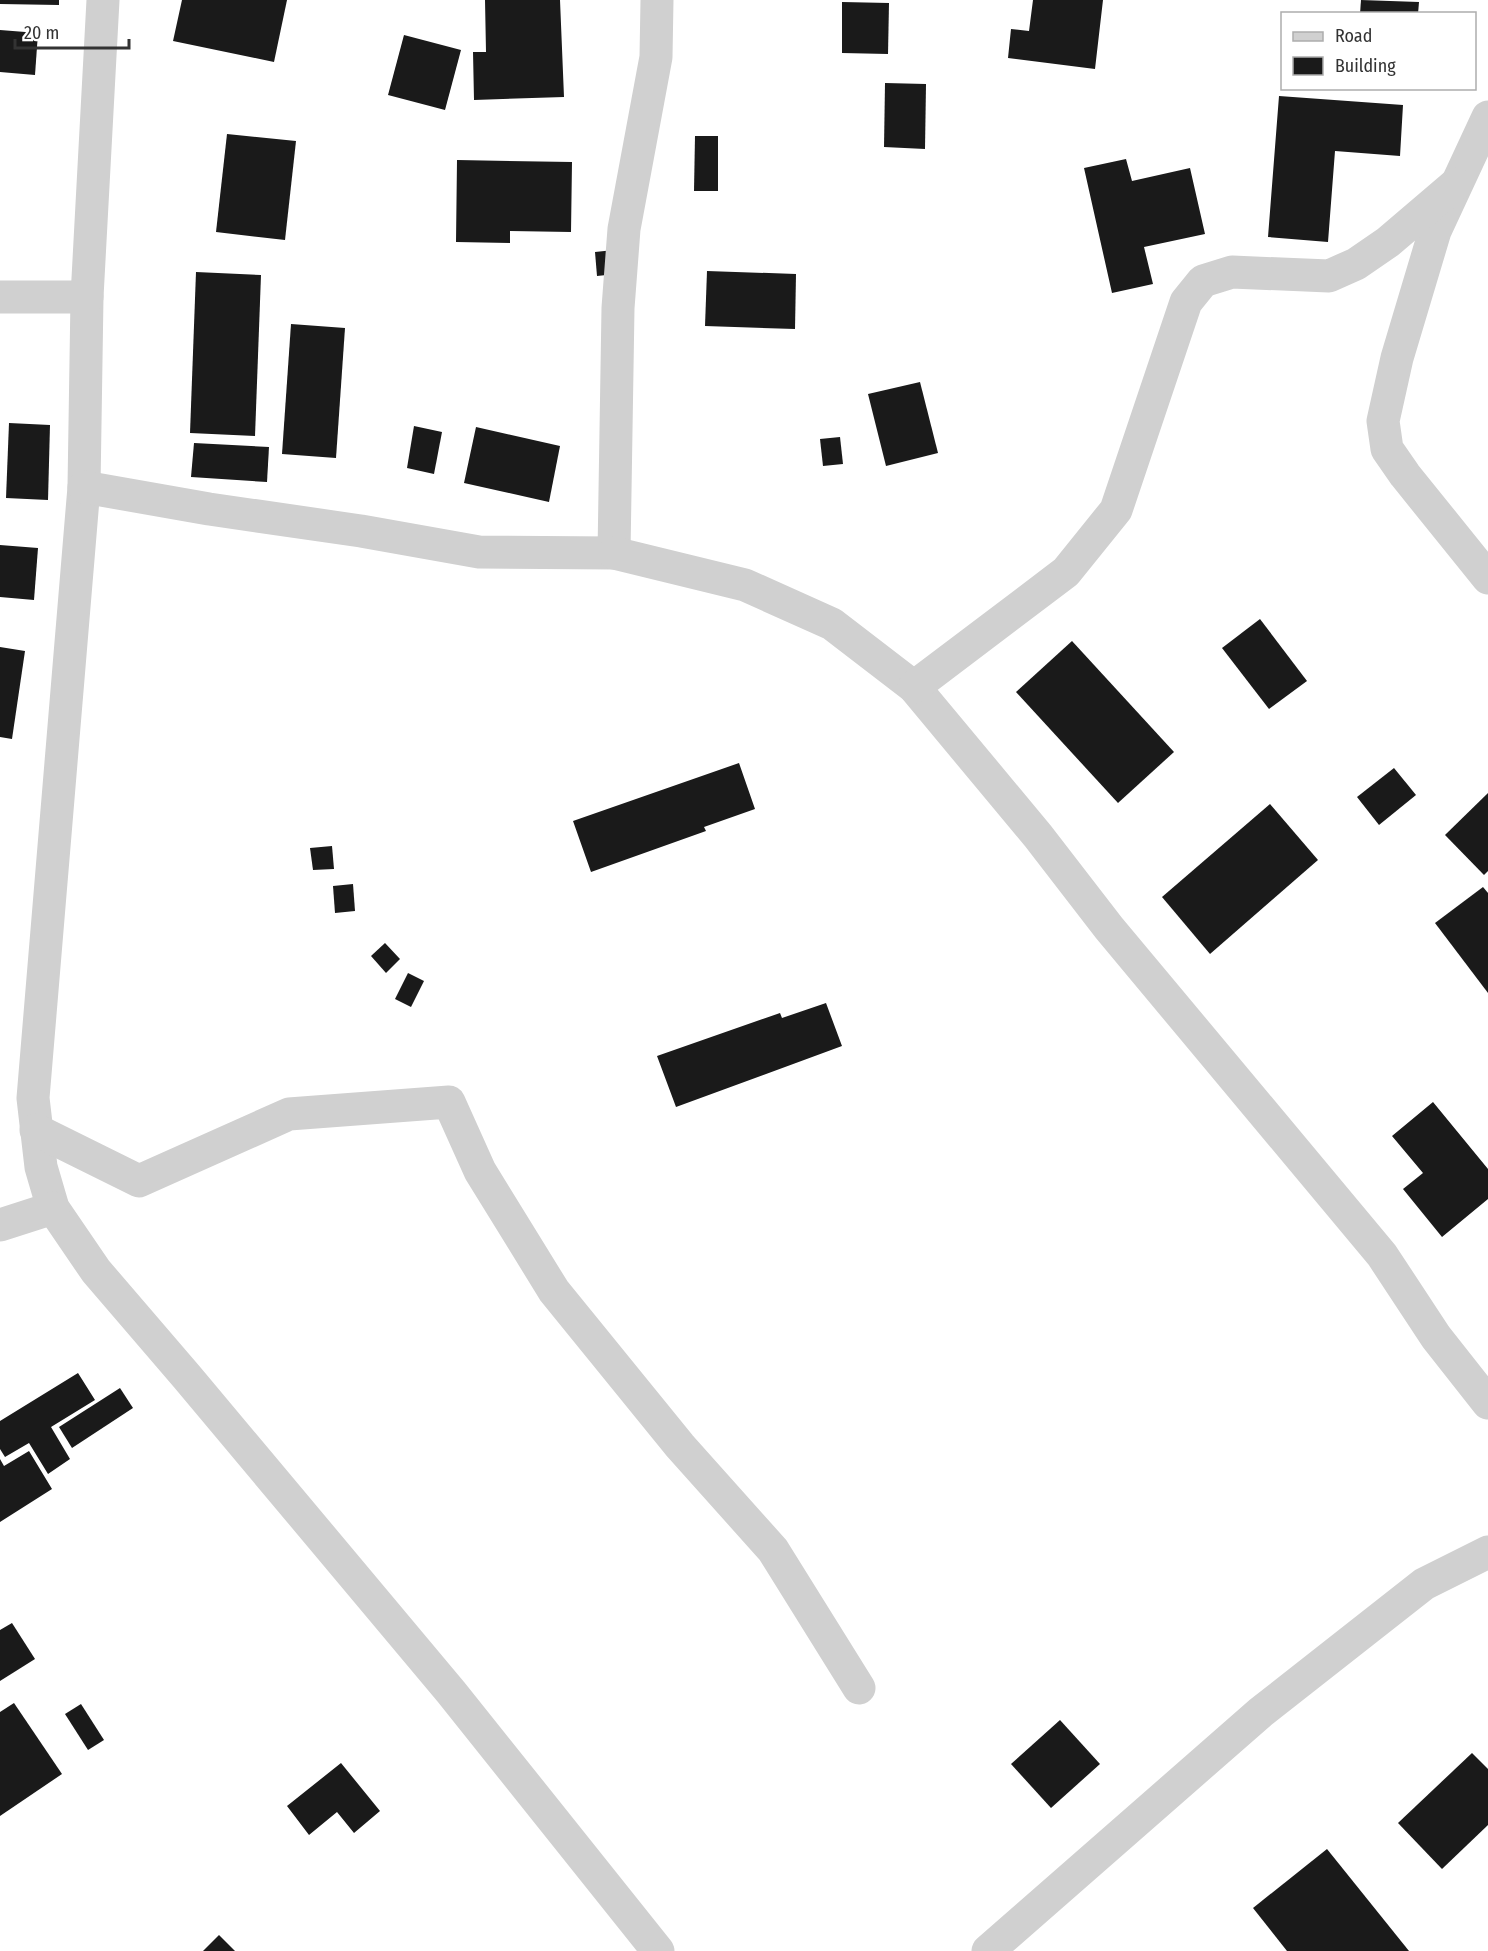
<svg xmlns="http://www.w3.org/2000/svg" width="1488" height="1951" viewBox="0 0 1488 1951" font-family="'Fira Sans Condensed',sans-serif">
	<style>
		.building { fill: #1a1a1a }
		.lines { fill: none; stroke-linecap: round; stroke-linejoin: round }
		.minor { stroke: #d0d0d0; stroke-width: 33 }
	</style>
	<rect width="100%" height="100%" fill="#fff"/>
	<g class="building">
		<path d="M0,0H59V5L0,4Z"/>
		<path d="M182,0H287L274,62L173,41Z"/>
		<path d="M485,0H560L564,97L474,100L473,52H486Z"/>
		<path d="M1033,0H1103L1095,69L1008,58L1011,29L1029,31Z"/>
		<path d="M1361,0L1419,2L1418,14H1360Z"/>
		<path d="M842,2L889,3L888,54L842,53Z"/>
		<path d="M0,30L38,33L35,75L0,72Z"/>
		<path d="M404,35L461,50L445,110L388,95Z"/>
		<path d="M885,83L926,84L925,149L884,147Z"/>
		<path d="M1279,96L1403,105L1400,156L1335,151L1328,242L1268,237Z"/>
		<path d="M227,134L296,141L285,240L216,232Z"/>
		<path d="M695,136H718V191H694Z"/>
		<path d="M1126,159L1132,181L1190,168L1205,234L1144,247L1153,284L1112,293L1084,168Z"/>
		<path d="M457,160L572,162L571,232L510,231V243L456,242Z"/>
		<path d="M614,250L616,274L597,276L595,252Z"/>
		<path d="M707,271L796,274L795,329L705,326Z"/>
		<path d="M196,272L261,275L255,436L190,433Z"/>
		<path d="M291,324L345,328L336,458L282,454Z"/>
		<path d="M920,382L938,453L886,466L868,394Z"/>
		<path d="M9,423L50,425L48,500L6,498Z"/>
		<path d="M414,426L442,432L434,474L407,468Z"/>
		<path d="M476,427L560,446L549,502L464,483Z"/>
		<path d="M840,437L843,464L823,466L820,439Z"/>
		<path d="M194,443L269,447L267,482L191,477Z"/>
		<path d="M0,545L38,548L34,600L0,597Z"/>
		<path d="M1260,619L1307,681L1269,709L1222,648Z"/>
		<path d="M1072,641L1174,752L1118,803L1016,692Z"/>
		<path d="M0,647L25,651L12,739L0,737Z"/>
		<path d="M739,763L755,809L704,827L706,831L591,872L573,821Z"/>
		<path d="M1394,768L1416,795L1379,825L1357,797Z"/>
		<path d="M1488,793V871L1484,875L1445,835Z"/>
		<path d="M1270,804L1318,860L1210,954L1162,897Z"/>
		<path d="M332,846L334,869L313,870L310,848Z"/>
		<path d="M353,884L355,911L335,913L333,886Z"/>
		<path d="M1483,887L1488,893V993L1435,923Z"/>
		<path d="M385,943L400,959L386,973L371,956Z"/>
		<path d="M408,973L424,981L411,1007L395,999Z"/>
		<path d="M826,1003L842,1046L676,1107L657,1056L780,1013L782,1018Z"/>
		<path d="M1433,1102L1488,1169V1199L1442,1237L1403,1189L1423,1173L1392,1136Z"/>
		<path d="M78,1373L95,1400L51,1427L70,1459L48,1474L29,1443L5,1457L0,1449V1421Z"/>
		<path d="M120,1388L133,1408L72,1448L59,1427Z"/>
		<path d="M29,1451L52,1489L0,1522V1459L4,1466Z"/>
		<path d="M12,1623L35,1659L0,1681V1630Z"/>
		<path d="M14,1703L62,1774L0,1816V1712Z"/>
		<path d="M81,1704L104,1740L88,1750L65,1714Z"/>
		<path d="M1060,1720L1100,1764L1051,1808L1011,1764Z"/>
		<path d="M1472,1753L1488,1769V1825L1442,1869L1398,1823Z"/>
		<path d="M341,1763L380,1811L354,1833L337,1812L309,1835L287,1806Z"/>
		<path d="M1327,1849L1409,1951H1287L1253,1908Z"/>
		<path d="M219,1935L235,1951H203Z"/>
	</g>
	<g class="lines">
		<g class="minor">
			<path d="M103,0L87,297L84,487L33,1098L41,1167L53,1208L96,1271L187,1377L451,1692L658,1951"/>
			<path d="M1488,117L1435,231L1397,358L1383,421L1387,449L1405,475L1488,578"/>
			<path d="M0,297H87"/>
			<path d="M84,487L209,509L361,531L479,552L614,553L618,308L624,229L656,57L657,0"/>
			<path d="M614,553L745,585L832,624L914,687L1038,836L1109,928L1382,1255L1436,1337L1488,1403"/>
			<path d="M914,687L1066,572L1116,510L1186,302L1203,281L1232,272L1329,276L1356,264L1388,242L1456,184"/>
			<path d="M36,1130L139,1181L289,1114L449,1102L480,1171L554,1291L680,1446L773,1550L859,1688"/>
			<path d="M0,1225L53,1208"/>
			<path d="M988,1951L1261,1712L1424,1584L1488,1552"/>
		</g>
	</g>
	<rect x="1281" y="12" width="195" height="78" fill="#ffffff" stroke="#adadad" stroke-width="1.5"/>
	<rect x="1293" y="32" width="30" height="9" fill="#d0d0d0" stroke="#adadad" stroke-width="1.5"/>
	<text x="1335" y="42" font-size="18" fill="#333333">Road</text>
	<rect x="1293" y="57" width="30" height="18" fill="#1a1a1a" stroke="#adadad" stroke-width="1.5"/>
	<text x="1335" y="72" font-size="18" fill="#333333">Building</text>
	<path d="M15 39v9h114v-9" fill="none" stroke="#333333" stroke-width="3"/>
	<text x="24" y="39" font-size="18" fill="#333333" stroke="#ffffff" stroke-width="4.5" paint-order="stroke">20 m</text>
</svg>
